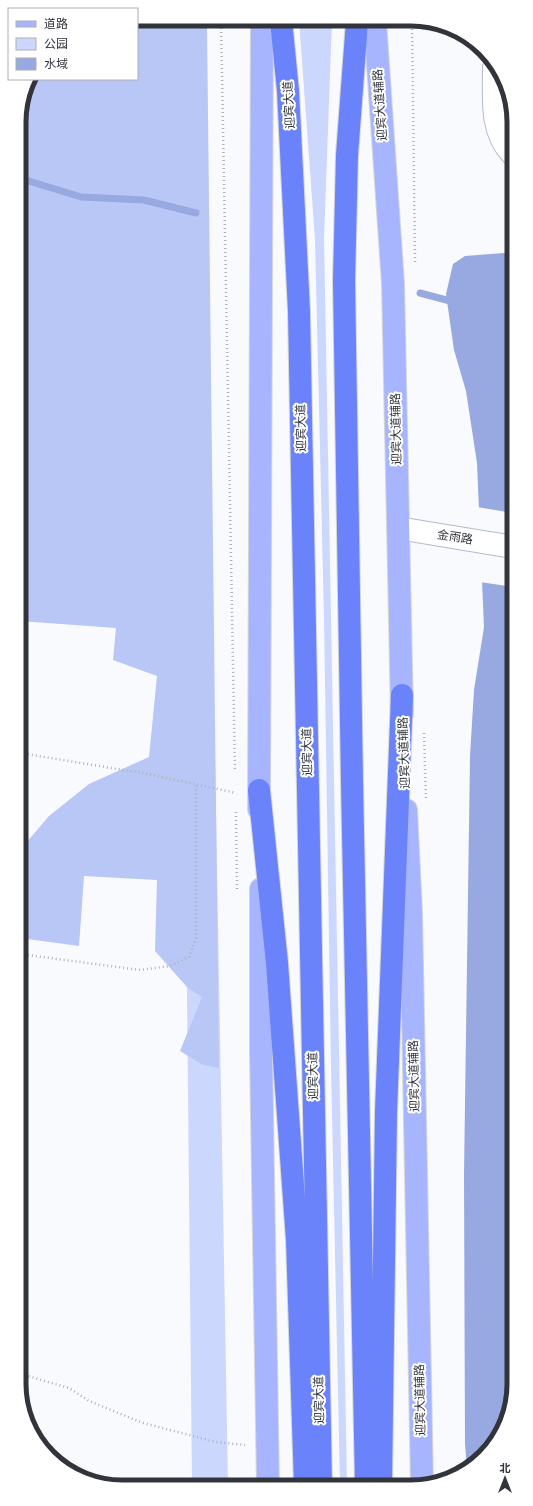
<svg xmlns="http://www.w3.org/2000/svg" width="533" height="1506" viewBox="0 0 533 1506" font-family="Montserrat,'Noto Sans SC',sans-serif">
	<style>
		.green { fill: #cbd7fc }
		.forest { fill: #b8c7f5 }
		.water { fill: #98a8e0 }
		.pier { fill: #f8fafe }
		.lines { fill: none; stroke-linecap: round; stroke-linejoin: round }
		.stream { stroke: #98a8e0; stroke-width: 7 }
		.minor-casing { stroke: #b4bace; stroke-width: 24 }
		.major-casing { stroke: #d6d6d8; stroke-width: 24 }
		.highway-casing { stroke: #d6d6d8; stroke-width: 24 }
		.path { stroke: #afb1b6; stroke-width: 2.5; stroke-dasharray: 1 3; stroke-linecap: butt }
		.minor { stroke: #fff; stroke-width: 22 }
		.major { stroke: #a6b5fd; stroke-width: 22 }
		.highway { stroke: #6a83fb; stroke-width: 22 }
		.labels { text-anchor: middle; stroke-width: 4; stroke-linejoin: round; paint-order: stroke }
		.street-label { font-size: 12px; fill: #32343c; stroke: #fff }
		.rim { fill: none; stroke: #32343c; stroke-width: 5 }
	</style>
	<rect width="100%" height="100%" fill="#f8fafe"/>
	<g class="green">
		<path d="M174,19L207,20V26L174,24Z"/>
		<path d="M299,20H332L324,239L347,1485H340L331,1067L324,617L315,239Z"/>
		<path d="M215,757L228,1485H192L185,797Z"/>
	</g>
	<path class="forest" d="M137,22L207,26L219,1068L201,1064L180,1051L202,997L187,987L155,951L157,880L84,876L79,946L20,938V850L49,816L89,784L149,757L157,676L113,660L116,628L20,621L19,115L29,79H137Z"/>
	<path class="water" d="M504,253L512,255L514,1390L506,1423L489,1452L467,1469L465,1444L464,1175L470,756L474,690L484,627L477,463L466,391L454,350L446,294L453,264L465,256Z"/>
	<path class="pier" d="M477,507L513,513V587L480,582Z"/>
	<g class="lines">
		<g class="stream">
			<path d="M19,178L81,197L144,200L196,213"/>
			<path d="M420,293L454,302"/>
		</g>
		<defs>
			<g id="minor">
				<path d="M494,68C494,98 490,131 512,154"/>
				<path d="M398,528L513,547"/>
			</g>
			<g id="major">
				<path d="M375,21L393,284L402,714"/>
				<path d="M259,809L262,20"/>
				<path d="M406,810L411,913L422,1485"/>
				<path d="M261,889V1053L268,1485"/>
			</g>
			<g id="highway">
				<path d="M281,20L288,91L299,311L321,1485"/>
				<path d="M357,21L347,155L344,281L352,782L366,1485"/>
				<path d="M259,790L277,963L297,1240L305,1485"/>
				<path d="M381,1485L386,1112L402,695"/>
			</g>
		</defs>
		<use href="#minor" class="minor-casing"/>
		<use href="#major" class="major-casing"/>
		<use href="#highway" class="highway-casing"/>
		<g class="path">
			<path d="M221,20L235,771"/>
			<path d="M412,21L415,262"/>
			<path d="M424,733L426,800"/>
			<path d="M20,753L148,774L236,793"/>
			<path d="M236,812L237,889"/>
			<path d="M20,954L140,970L170,966L189,957L196,938V785"/>
			<path d="M21,1374L69,1388L89,1401L143,1423L216,1442L245,1445"/>
		</g>
		<use href="#minor" class="minor"/>
		<use href="#major" class="major"/>
		<use href="#highway" class="highway"/>
	</g>
	<g class="labels">
		<g class="street-label">
			<text transform="translate(289 105) rotate(-93)" y="4">迎宾大道</text>
			<text transform="translate(380 105) rotate(-94)" y="4">迎宾大道辅路</text>
			<text transform="translate(301 428) rotate(-91)" y="4">迎宾大道</text>
			<text transform="translate(396 429) rotate(-91)" y="4">迎宾大道辅路</text>
			<text transform="translate(455 537) rotate(9)" y="4">金雨路</text>
			<text transform="translate(307 752) rotate(-91)" y="4">迎宾大道</text>
			<text transform="translate(404 753) rotate(-92)" y="4">迎宾大道辅路</text>
			<text transform="translate(313 1076) rotate(-91)" y="4">迎宾大道</text>
			<text transform="translate(414 1076) rotate(-91)" y="4">迎宾大道辅路</text>
			<text transform="translate(319 1400) rotate(-91)" y="4">迎宾大道</text>
			<text transform="translate(420 1400) rotate(-91)" y="4">迎宾大道辅路</text>
		</g>
	</g>
	<path d="M0 0H533V1506H0ZM122 26H411A96 96 0 0 1 507 122V1384A96 96 0 0 1 411 1480H122A96 96 0 0 1 26 1384V122A96 96 0 0 1 122 26Z" fill="#fff" fill-rule="evenodd"/>
	<path class="rim" d="M122 26H411A96 96 0 0 1 507 122V1384A96 96 0 0 1 411 1480H122A96 96 0 0 1 26 1384V122A96 96 0 0 1 122 26Z"/>
	<rect x="8" y="8" width="130" height="72" fill="#ffffff" stroke="#adaeb1"/>
	<rect x="16" y="21" width="20" height="6" fill="#a6b5fd" stroke="#adaeb1"/>
	<text x="44" y="28" font-size="12" fill="#32343c">道路</text>
	<rect x="16" y="38" width="20" height="12" fill="#cbd7fc" stroke="#adaeb1"/>
	<text x="44" y="48" font-size="12" fill="#32343c">公园</text>
	<rect x="16" y="58" width="20" height="12" fill="#98a8e0" stroke="#adaeb1"/>
	<text x="44" y="68" font-size="12" fill="#32343c">水域</text>
	<g transform="translate(505 1478)" stroke="#ffffff" stroke-width="3" paint-order="stroke">
	<path d="M0-3L7 15L0 10L-7 15Z" fill="#32343c"/>
	<text y="-6" font-size="11" font-weight="bold" text-anchor="middle" fill="#32343c">北</text>
	</g>
</svg>
